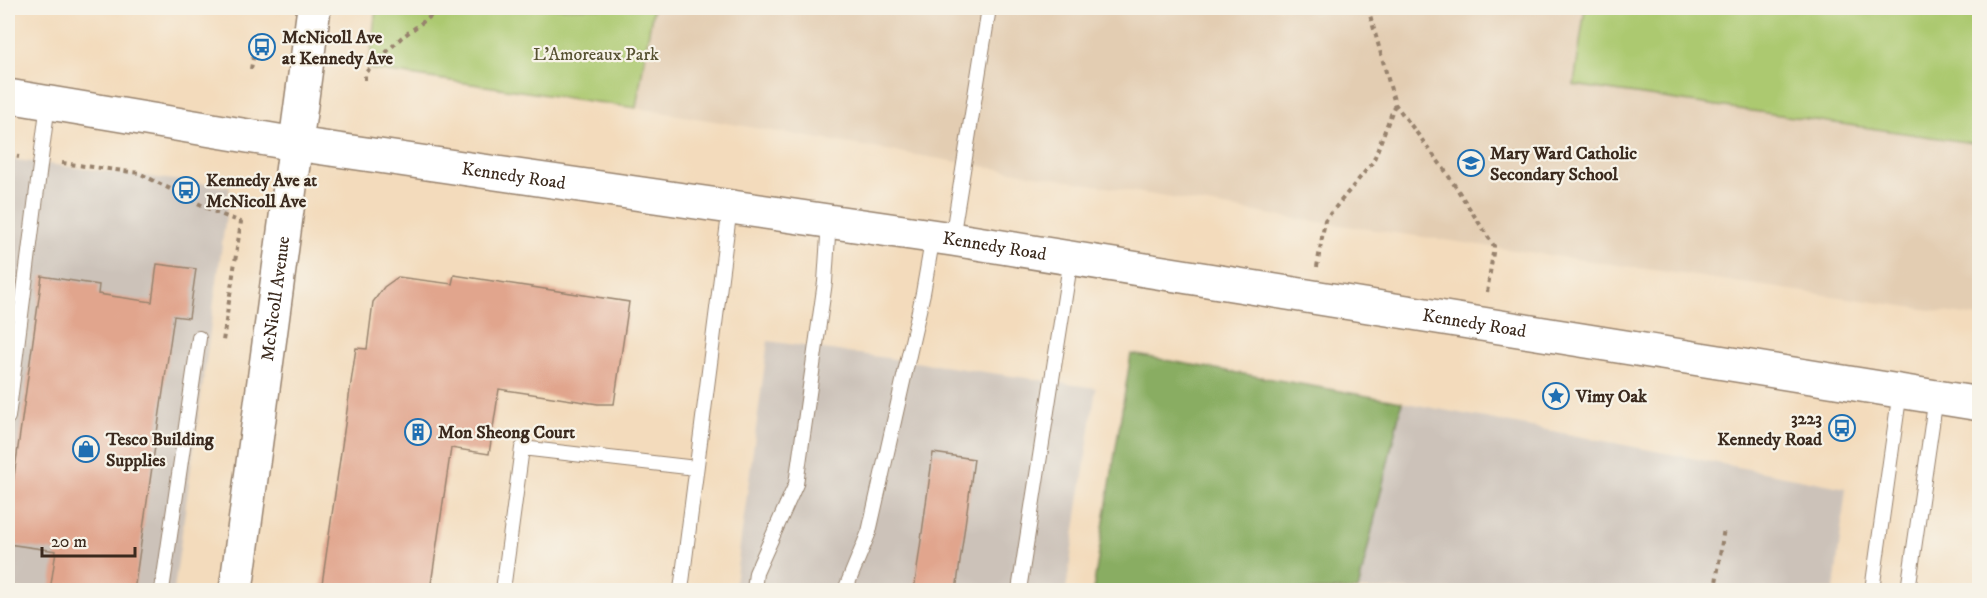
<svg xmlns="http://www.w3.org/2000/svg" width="1987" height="598" viewBox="0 0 1987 598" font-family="'IM FELL DW Pica',serif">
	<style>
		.built { fill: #e3cdb2 }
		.industrial { fill: #ccc2b9 }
		.green { fill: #acc970; stroke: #747a47; stroke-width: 1.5 }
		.forest { fill: #89ad62; stroke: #626c40; stroke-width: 1.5 }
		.building { fill: #e1a58d }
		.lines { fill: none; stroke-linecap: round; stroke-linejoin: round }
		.lane-casing { stroke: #97826d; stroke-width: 16 }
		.secondary-casing { stroke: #97826d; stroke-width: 36 }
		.path { stroke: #97826d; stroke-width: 4; stroke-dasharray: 4.5 4.5; stroke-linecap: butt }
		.lane { stroke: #fff; stroke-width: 14 }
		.secondary { stroke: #fff; stroke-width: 33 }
		.labels { text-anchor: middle; stroke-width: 4.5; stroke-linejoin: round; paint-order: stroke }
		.poi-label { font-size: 18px; font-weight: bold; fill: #3b2a1e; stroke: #f7f3e8; text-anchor: start }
		.park-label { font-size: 18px; fill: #575232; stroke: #f7f3e8 }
		.street-label { font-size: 18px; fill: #3b2a1e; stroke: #f7f3e8 }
	</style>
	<rect width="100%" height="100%" fill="#f7f3e8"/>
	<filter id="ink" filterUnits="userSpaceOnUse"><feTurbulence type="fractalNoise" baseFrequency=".0167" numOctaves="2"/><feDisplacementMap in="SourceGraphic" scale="12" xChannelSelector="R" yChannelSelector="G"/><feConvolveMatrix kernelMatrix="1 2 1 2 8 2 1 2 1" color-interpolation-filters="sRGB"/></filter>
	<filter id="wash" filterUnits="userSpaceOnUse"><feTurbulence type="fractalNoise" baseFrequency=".008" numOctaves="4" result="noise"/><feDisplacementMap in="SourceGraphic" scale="24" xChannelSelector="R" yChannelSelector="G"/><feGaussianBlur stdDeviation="1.35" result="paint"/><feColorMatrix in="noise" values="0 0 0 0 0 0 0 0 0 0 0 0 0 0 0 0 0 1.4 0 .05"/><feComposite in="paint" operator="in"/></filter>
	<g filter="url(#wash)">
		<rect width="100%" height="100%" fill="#f3dbbc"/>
		<path class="built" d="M653,8H1979V317L1291,218L636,108Z"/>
		<g class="industrial">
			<path d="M8,159L230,187L174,590H8Z"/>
			<path d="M768,341L1096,388L1066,590H734Z"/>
			<path d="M1402,402L1846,488L1834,590H1358Z"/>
		</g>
		<g class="green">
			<path d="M376,8H653L636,108L369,69Z"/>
			<path d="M1585,8H1979V144L1574,85Z"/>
		</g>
		<path class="forest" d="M1131,354L1402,402L1358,590H1093Z"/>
		<g id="blocks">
			<g class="building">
				<path d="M157,264L196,269L189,318L174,316L134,591H50L56,551L8,544V519L42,276L99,285L98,294L152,302Z"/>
				<path d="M454,275L629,302L614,404H598L499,389L489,454L451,448L430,591H321L356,348L367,349L373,302L384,287L398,277L452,284Z"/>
				<path d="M933,453L974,459L956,591H914Z"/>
			</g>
		</g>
	</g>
	<g filter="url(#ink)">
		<use href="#blocks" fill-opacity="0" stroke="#97826d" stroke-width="1.5"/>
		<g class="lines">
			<defs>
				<g id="lane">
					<path d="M952,239L989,8"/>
					<path d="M8,417L48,103"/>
					<path d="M162,590L199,338"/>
					<path d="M503,590L522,448L696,468"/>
					<path d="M681,590L730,207"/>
					<path d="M754,590L756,573L796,484L825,282L829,221"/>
					<path d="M845,590L869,532L923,293L933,236"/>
					<path d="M1019,590L1071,258"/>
					<path d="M1872,590L1900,391"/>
					<path d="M1908,590L1936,397"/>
				</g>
				<g id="secondary">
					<path id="s1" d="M8,96L296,144L952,239L1980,404"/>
					<path id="s2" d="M236,590L314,8"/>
				</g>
			</defs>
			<use href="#lane" class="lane-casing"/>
			<use href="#secondary" class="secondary-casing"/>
			<g class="path">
				<path d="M1368,8L1395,104L1444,169L1494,246L1487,293"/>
				<path d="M251,69L253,58L262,59"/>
				<path d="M365,80V73L401,38L442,8"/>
				<path d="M8,155L19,157"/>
				<path d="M62,163L139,173L217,213L241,222L223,341"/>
				<path d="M231,184L233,178"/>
				<path d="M1317,267L1325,220L1373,162L1395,104"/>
				<path d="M1715,590L1724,528"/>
			</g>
			<use href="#lane" class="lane"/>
			<use href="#secondary" class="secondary"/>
		</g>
	</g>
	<defs>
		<symbol id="bus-ring" viewBox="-11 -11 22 22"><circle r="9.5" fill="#f7f3e8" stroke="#1f6fb2" stroke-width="1.5"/><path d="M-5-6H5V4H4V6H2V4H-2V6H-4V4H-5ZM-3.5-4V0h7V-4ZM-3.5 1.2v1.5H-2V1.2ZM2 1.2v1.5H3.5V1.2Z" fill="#1f6fb2"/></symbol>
		<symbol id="school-ring" viewBox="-11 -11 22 22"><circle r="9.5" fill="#f7f3e8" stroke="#1f6fb2" stroke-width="1.5"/><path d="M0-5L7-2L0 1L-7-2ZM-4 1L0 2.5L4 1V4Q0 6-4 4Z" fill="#1f6fb2"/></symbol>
		<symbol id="sight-ring" viewBox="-11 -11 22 22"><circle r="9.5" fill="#f7f3e8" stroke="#1f6fb2" stroke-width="1.5"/><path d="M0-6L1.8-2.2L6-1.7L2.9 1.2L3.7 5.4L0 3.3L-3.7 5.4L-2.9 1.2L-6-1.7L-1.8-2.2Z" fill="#1f6fb2"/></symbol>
		<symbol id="building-ring" viewBox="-11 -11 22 22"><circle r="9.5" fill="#f7f3e8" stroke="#1f6fb2" stroke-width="1.5"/><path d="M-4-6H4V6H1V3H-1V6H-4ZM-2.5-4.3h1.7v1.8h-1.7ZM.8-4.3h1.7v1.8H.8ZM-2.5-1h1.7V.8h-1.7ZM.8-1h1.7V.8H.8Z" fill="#1f6fb2"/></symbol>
		<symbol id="shop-ring" viewBox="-11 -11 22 22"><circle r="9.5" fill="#f7f3e8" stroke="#1f6fb2" stroke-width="1.5"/><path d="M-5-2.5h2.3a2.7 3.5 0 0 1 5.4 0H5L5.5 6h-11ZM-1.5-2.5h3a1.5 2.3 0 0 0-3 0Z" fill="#1f6fb2"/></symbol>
	</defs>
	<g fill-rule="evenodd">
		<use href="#bus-ring" x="247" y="32" width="30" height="30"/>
		<use href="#school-ring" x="1456" y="148" width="30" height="30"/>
		<use href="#bus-ring" x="171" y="175" width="30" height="30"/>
		<use href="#sight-ring" x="1541" y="381" width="30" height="30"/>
		<use href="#bus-ring" x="1827" y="413" width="30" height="30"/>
		<use href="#building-ring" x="403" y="417" width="30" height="30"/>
		<use href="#shop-ring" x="71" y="434" width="30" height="30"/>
	</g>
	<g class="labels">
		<g class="poi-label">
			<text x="282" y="43">McNicoll Ave<tspan x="282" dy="21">at Kennedy Ave</tspan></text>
			<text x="1490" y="159">Mary Ward Catholic<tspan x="1490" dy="21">Secondary School</tspan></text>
			<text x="206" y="186">Kennedy Ave at<tspan x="206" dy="21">McNicoll Ave</tspan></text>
			<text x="1576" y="402">Vimy Oak</text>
			<text x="1822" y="424" text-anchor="end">3223<tspan x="1822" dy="21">Kennedy Road</tspan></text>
			<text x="438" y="438">Mon Sheong Court</text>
			<text x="106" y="445">Tesco Building<tspan x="106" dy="21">Supplies</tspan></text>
		</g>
		<g class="park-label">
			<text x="596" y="60">L'Amoreaux Park</text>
		</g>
		<g class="street-label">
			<text dy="6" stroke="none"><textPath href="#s1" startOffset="512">Kennedy Road</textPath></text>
			<text dy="6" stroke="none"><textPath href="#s1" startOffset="998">Kennedy Road</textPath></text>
			<text dy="6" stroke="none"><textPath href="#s2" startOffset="294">McNicoll Avenue</textPath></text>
			<text dy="6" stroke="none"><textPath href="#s1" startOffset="1484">Kennedy Road</textPath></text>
		</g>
	</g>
	<rect width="1987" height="598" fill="none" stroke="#f7f3e8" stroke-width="30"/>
	<path d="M42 547v9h93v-9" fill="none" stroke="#3b2a1e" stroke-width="3"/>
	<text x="51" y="547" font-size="18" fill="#3b2a1e" stroke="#f7f3e8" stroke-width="4.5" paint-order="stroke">20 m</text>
</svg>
